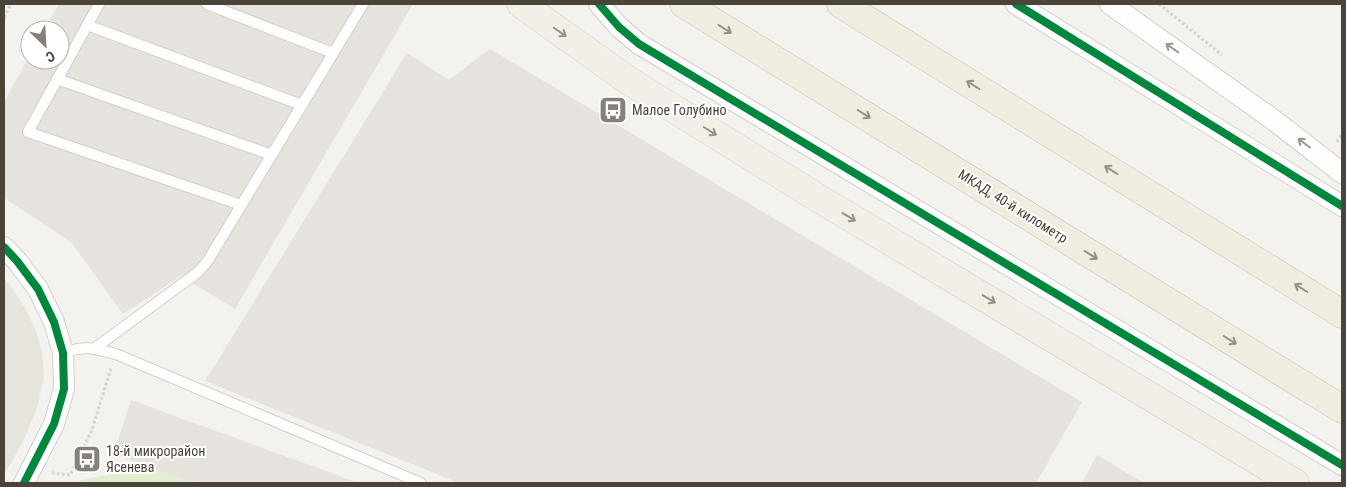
<svg xmlns="http://www.w3.org/2000/svg" width="1346" height="487" viewBox="0 0 1346 487" font-family="'Roboto Condensed',sans-serif">
	<style>
		.residential { fill: #e7e4dc }
		.industrial { fill: #e6e2de }
		.green { fill: #e1eecf }
		.lines { fill: none; stroke-linecap: round; stroke-linejoin: round }
		.service-casing { stroke: #d2d0cb; stroke-width: 12 }
		.minor-casing { stroke: #d2d0cb; stroke-width: 22 }
		.primary-casing { stroke: #d6cebb; stroke-width: 29 }
		.trunk-casing { stroke: #ccbfa9; stroke-width: 29 }
		.path { stroke: #d3d2cc; stroke-width: 3; stroke-dasharray: 2.5 2.5; stroke-linecap: butt }
		.service { stroke: #fdfdfc; stroke-width: 10 }
		.minor { stroke: #fdfdfc; stroke-width: 20 }
		.primary { stroke: #f2efe6; stroke-width: 28 }
		.trunk { stroke: #f0ece0; stroke-width: 28 }
		.cycleway-casing { stroke: #fff; stroke-width: 11 }
		.cycleway { stroke: #00873e; stroke-width: 8 }
		.oneway { stroke: #959084 }
		.oneway2 { stroke: #969187 }
		.oneway3 { stroke: #9b9791 }
		.labels { text-anchor: middle; stroke-width: 4; stroke-linejoin: round; paint-order: stroke }
		.poi-label { font-size: 14px; fill: #4b4439; stroke: #fff; text-anchor: start }
		.street-label { font-size: 14px; fill: #4b4439; stroke: #fff }
	</style>
	<rect width="100%" height="100%" fill="#f4f2ee"/>
	<path class="residential" d="M4,279L10,285L25,308L36,331L42,351L44,376L38,405L23,442L4,474Z"/>
	<g class="industrial">
		<path d="M59,4H413L235,309L181,276L123,314L71,242L4,198V102L30,55V60H60V30H44Z"/>
		<path d="M490,49L1082,402L1036,483H459L205,381L407,53L449,80Z"/>
		<path d="M131,400L359,483H196L146,467L114,453Z"/>
		<path d="M1097,455L1144,483H1082Z"/>
	</g>
	<path class="green" d="M146,467L196,483H78L79,481Z"/>
	<g class="lines">
		<defs>
			<g id="service">
				<path d="M99,4L28,132L241,205"/>
				<path d="M207,4L333,53"/>
				<path d="M87,25L302,105"/>
				<path d="M57,79L272,155"/>
				<path d="M95,348L197,273L207,262L363,4"/>
				<path d="M63,353C85,345 94,348 116,354L421,483"/>
			</g>
			<g id="minor">
				<path d="M599,4L619,27L639,44L1342,465"/>
				<path d="M1016,4L1342,206"/>
				<path d="M1110,4L1271,118L1342,173"/>
				<path d="M4,247L17,261L38,289L54,322L63,353L64,389L54,424L24,483"/>
			</g>
			<path id="primary" d="M521,4L629,81L823,201L1295,483"/>
			<g id="trunk">
				<path d="M684,4L1342,409"/>
				<path d="M841,4L1342,314"/>
			</g>
		</defs>
		<use href="#service" class="service-casing"/>
		<use href="#minor" class="minor-casing"/>
		<use href="#primary" class="primary-casing"/>
		<use href="#trunk" class="trunk-casing"/>
		<g class="path">
			<path d="M1159,4L1222,55"/>
			<path d="M4,17L11,4"/>
			<path d="M1337,142L1342,134"/>
			<path d="M52,473L70,475L92,430L111,368"/>
		</g>
		<use href="#service" class="service"/>
		<use href="#minor" class="minor"/>
		<use href="#primary" class="primary"/>
		<use href="#trunk" class="trunk"/>
		<defs>
			<g id="cycleway">
				<path d="M599,4L619,27L639,44L1342,465"/>
				<path d="M1016,4L1342,206"/>
				<path d="M4,247L17,261L38,289L54,322L63,353L64,389L54,424L24,483"/>
			</g>
		</defs>
		<use href="#cycleway" class="cycleway-casing"/>
		<use href="#cycleway" class="cycleway"/>
	</g>
	<defs><path id="oneway-shaft" d="M-6 0H5M1.5-3L5.5 0L1.5 3" fill="none" stroke-width="1.6" stroke-linecap="round" stroke-linejoin="round" transform="scale(1.25)"/></defs>
	<g class="oneway">
		<use href="#oneway-shaft" transform="translate(725 29) rotate(32)"/>
		<use href="#oneway-shaft" transform="translate(973 85) rotate(-148)"/>
		<use href="#oneway-shaft" transform="translate(864 114) rotate(32)"/>
		<use href="#oneway-shaft" transform="translate(1111 170) rotate(-148)"/>
		<use href="#oneway-shaft" transform="translate(1091 255) rotate(32)"/>
		<use href="#oneway-shaft" transform="translate(1301 288) rotate(-148)"/>
		<use href="#oneway-shaft" transform="translate(1230 340) rotate(32)"/>
	</g>
	<g class="oneway2">
		<use href="#oneway-shaft" transform="translate(560 32) rotate(35)"/>
		<use href="#oneway-shaft" transform="translate(710 131) rotate(32)"/>
		<use href="#oneway-shaft" transform="translate(849 217) rotate(31)"/>
		<use href="#oneway-shaft" transform="translate(989 299) rotate(31)"/>
	</g>
	<g class="oneway3">
		<use href="#oneway-shaft" transform="translate(1172 48) rotate(-145)"/>
		<use href="#oneway-shaft" transform="translate(1304 143) rotate(-143)"/>
	</g>
	<defs>
		<symbol id="bus-square" viewBox="-11 -11 22 22"><rect x="-9" y="-9" width="18" height="18" rx="4" fill="#868178" stroke="#fff"/><path d="M-5-6H5V4H4V6H2V4H-2V6H-4V4H-5ZM-3.5-4V0h7V-4ZM-3.5 1.2v1.5H-2V1.2ZM2 1.2v1.5H3.5V1.2Z" fill="#fff"/></symbol>
	</defs>
	<g fill-rule="evenodd">
		<use href="#bus-square" x="597" y="94" width="32" height="32"/>
		<use href="#bus-square" x="71" y="443" width="32" height="32"/>
	</g>
	<g class="labels">
		<g class="poi-label">
			<text x="632" y="115">Малое Голубино</text>
			<text x="106" y="456">18-й микрорайон<tspan x="106" dy="16">Ясенева</tspan></text>
		</g>
		<g class="street-label">
			<text transform="translate(1013 206) rotate(32)" y="5">МКАД, 40-й километр</text>
		</g>
	</g>
	<rect width="1346" height="487" fill="none" stroke="#4b4439" stroke-width="10"/>
	<g transform="translate(45 45) rotate(155)"><circle r="24" fill="#ffffff" stroke="#b7b4b0"/>
	<path d="M0-4L9 19L0 12L-9 19Z" fill="#868178"/>
	<text y="-8" font-size="14" font-weight="bold" text-anchor="middle" fill="#4b4439">С</text>
	</g>
</svg>
